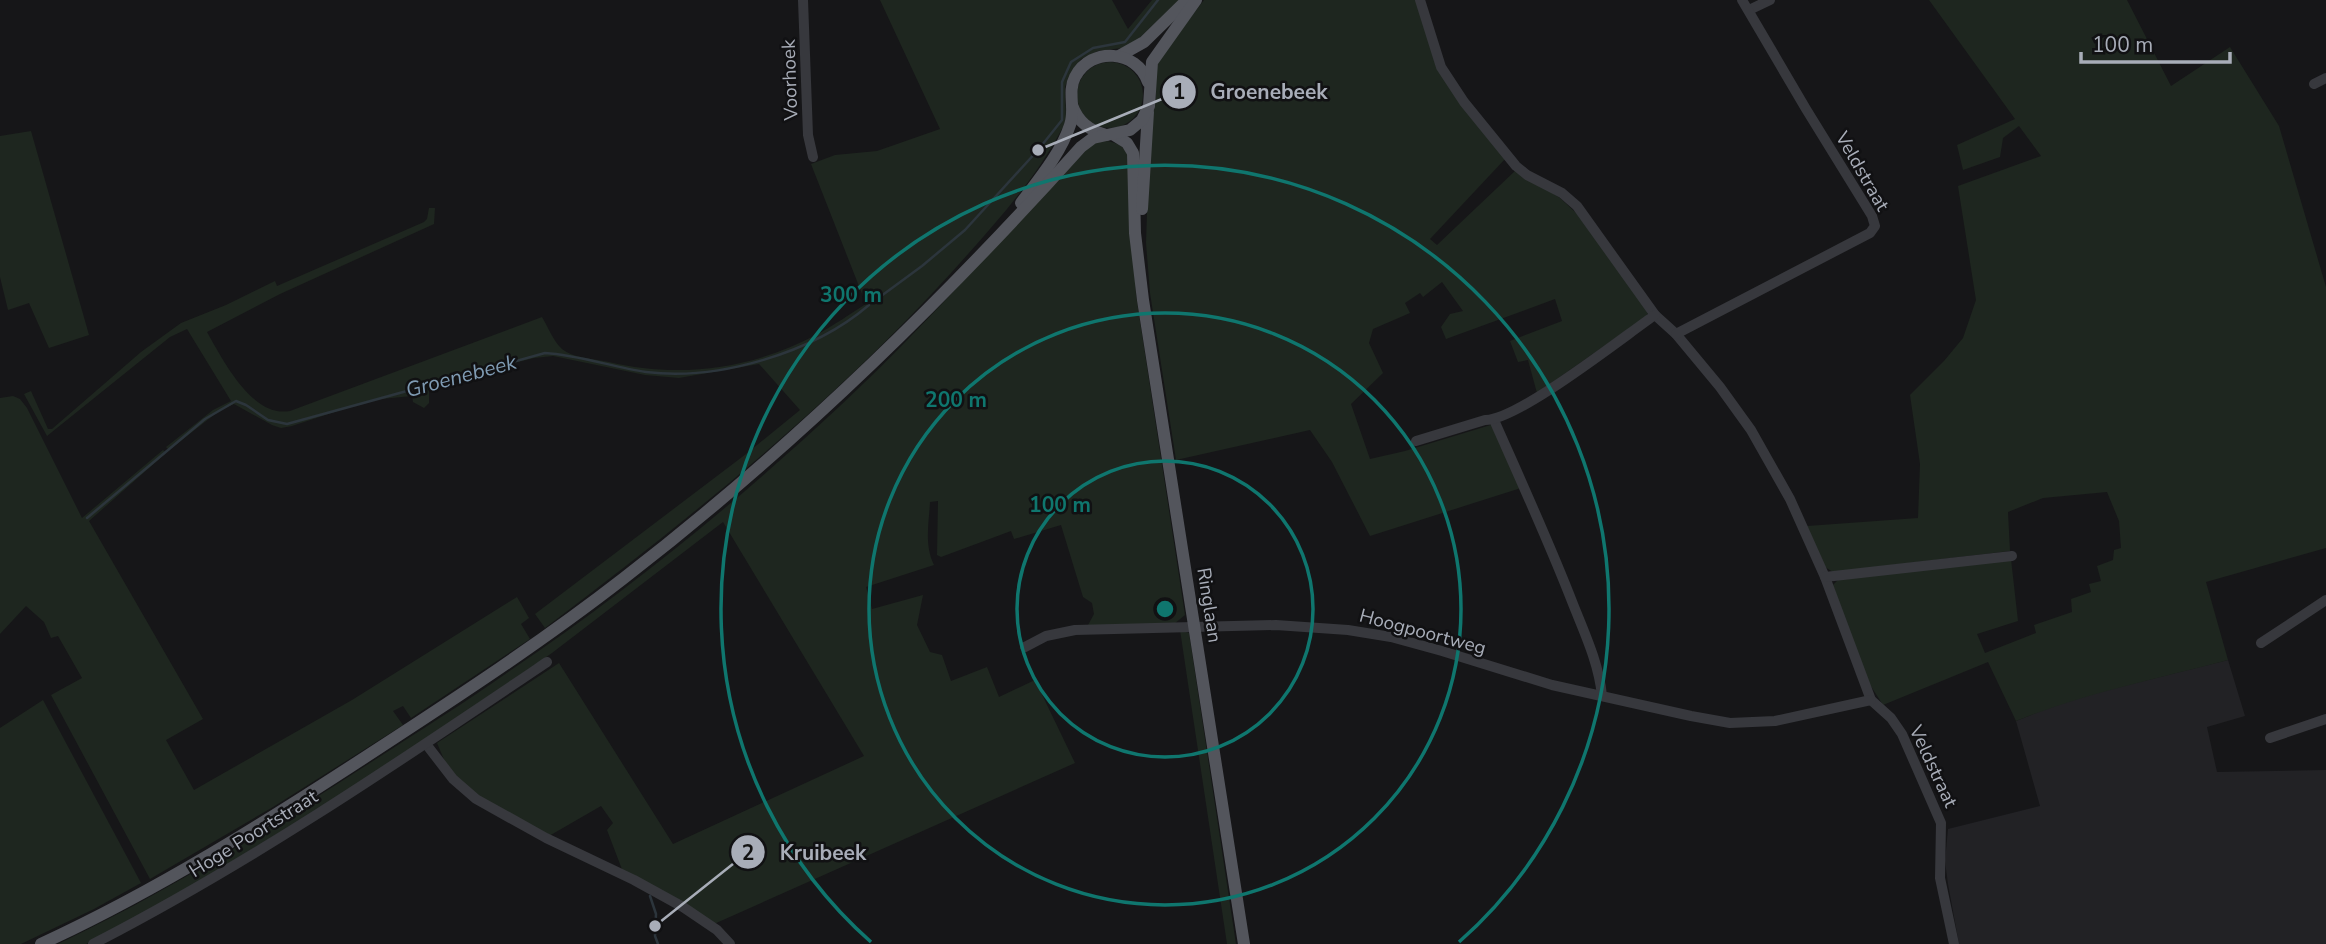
<svg xmlns="http://www.w3.org/2000/svg" width="2326" height="944" viewBox="0 0 2326 944" font-family="'Nunito Sans',sans-serif">
	<style>
		.built { fill: #222225 }
		.green { fill: #1e261f }
		.lines { fill: none; stroke-linecap: round; stroke-linejoin: round }
		.stream { stroke: #2c353c; stroke-width: 2.5 }
		.minor { stroke: #37383d; stroke-width: 10 }
		.major { stroke: #53555c; stroke-width: 12 }
		.ring { fill: none; stroke: #0f766e; stroke-width: 3.5 }
		.labels { text-anchor: middle; stroke-width: 5; stroke-linejoin: round; paint-order: stroke }
		.street-label { font-size: 19px; fill: #a8adb8; stroke: #111113 }
		.water-label { font-size: 21px; font-style: italic; fill: #7f9bb3; stroke: #111113 }
		.centre { fill: #0f766e; stroke: #111113; stroke-width: 3.5 }
		.ring-label { font-size: 21px; text-anchor: middle; font-weight: bold; fill: #0f766e; stroke: #111113; stroke-width: 5; stroke-linejoin: round; paint-order: stroke }
		.leader { fill: none; stroke: #a8adb8; stroke-width: 2.5 }
		.callout-dot { fill: #a8adb8; stroke: #111113; stroke-width: 2.5 }
		.mark-label { font-size: 21px; text-anchor: middle; font-weight: bold; fill: #111 }
		.callout-label { font-size: 21px; text-anchor: middle; font-weight: bold; fill: #a8adb8; stroke: #111113; stroke-width: 5; stroke-linejoin: round; paint-order: stroke }
	</style>
	<rect width="100%" height="100%" fill="#161618"/>
	<path class="built" d="M2228,660L2245,716L2207,727L2217,772L2326,770V944H1959L1948,884L1945,861L1948,829L2040,806L2016,721L2053,706L2091,694Z"/>
	<g class="green">
		<path d="M880,0H1112L1128,29L1152,0H1179L1130,47L1098,51L1081,59L1069,76L1065,87L1066,118L1063,127C1034,182 993,226 951,273C830,406 688,520 545,628L535,614L746,454L800,410L759,364L679,378L645,375L553,356L534,358L498,367L429,389V403L424,408L413,402L412,396L371,400L292,426L281,428L272,425L234,404L219,411L169,450L166,447L213,410L231,401L187,329L170,337L47,436L24,394L31,391L48,429H52L141,352L181,323L226,305L275,281L277,286L424,222L427,219L429,208H435L434,224L280,294L207,332C223,360 252,418 290,411L542,317C548,327 554,342 562,349C573,358 595,359 609,362C680,379 751,369 816,335C833,326 850,314 866,304L811,164L835,155L877,151L940,129Z"/>
		<path d="M1204,0H1417L1434,56L1505,159L1430,239L1437,245L1516,170L1560,198L1588,224L1648,312L1647,316L1537,393L1528,360L1518,362L1510,341L1562,321L1555,299L1446,339L1441,327L1450,314L1463,311L1442,282L1423,297L1420,293L1405,303L1410,313L1373,329L1369,343L1383,373L1351,404L1370,459L1405,451L1494,424L1521,488L1370,536L1332,462L1310,430L1176,460L1150,293L1146,243L1150,122L1155,106L1156,93L1154,80L1159,58Z"/>
		<path d="M1929,0H2127L2171,86L2230,47L2279,126L2326,287V548L2206,582L2228,660C2157,679 2085,693 2016,721L1988,662L1883,705L1865,677L1833,585L1841,577L2011,559L2018,621L1977,634L1985,653L2036,633L2034,625L2072,612L2071,599L2091,592L2089,584L2101,581L2097,566L2113,560L2114,550L2121,548L2119,521L2107,492L2043,498L2008,512L2010,551L1833,572L1825,567L1807,526L1918,518L1920,464L1910,395L1944,361L1963,338L1976,300L1958,186L2041,156L2019,126L2003,138L2000,157L1963,170L1957,145L2015,119Z"/>
		<circle cx="1110" cy="95" r="33"/>
		<path d="M31,131L89,335L49,348L29,303L8,310L0,277V136Z"/>
		<path d="M1107,141C1120,143 1126,148 1130,160L1136,295L1185,615L1174,624L1087,627L1094,614L1092,603L1083,597L1061,525L1014,539L1011,531L941,557L937,555L938,501L930,502C929,523 924,545 934,565L866,587L872,609L923,595L917,625L930,652L942,655L951,681L987,667L999,697L1035,680L1075,763L714,924L623,872L607,830L613,823L601,806L549,836L468,790L448,769L437,743L559,663L673,844L864,756L723,522L552,653L364,781L158,907L86,944H58C168,892 271,827 373,761C419,731 466,702 511,670C628,591 738,501 841,405C930,322 1009,229 1094,142Z"/>
		<path d="M13,396L20,399L27,408L82,518L163,450L166,453L89,521L203,719L166,740L194,790L352,700L517,597L529,618L521,624L530,639L411,718L403,706L393,711L403,725L273,807L150,879L51,695L82,678L58,636L51,638L44,622L26,606L0,634V398Z"/>
		<path d="M1180,630L1189,633L1236,944H1227Z"/>
		<path d="M43,700L141,883L94,909L21,944H0V728Z"/>
	</g>
	<g class="lines">
		<g class="stream">
			<path d="M873,302L922,266L965,230L1038,150L1062,120V82L1071,62L1093,48L1125,42L1158,0"/>
			<path d="M87,518L205,419L236,401L246,405L268,420L287,424L545,353C579,355 612,367 646,372C718,381 813,353 869,305"/>
			<path d="M650,896L656,914L655,936L658,944"/>
		</g>
		<g class="minor">
			<path d="M803,0L808,135L813,157"/>
			<path d="M1420,0L1441,67L1464,102L1516,166L1527,175L1562,193L1577,206L1655,315L1676,334L1720,387L1751,430L1790,499L1825,577L1871,700L1891,718L1902,734L1941,823L1940,878L1954,944"/>
			<path d="M1749,10L1770,0"/>
			<path d="M2314,84L2326,78"/>
			<path d="M1676,334L1870,233L1875,226L1872,216L1806,109L1742,0"/>
			<path d="M1494,420C1521,481 1549,542 1573,604C1585,634 1599,664 1602,696"/>
			<path d="M1416,441L1485,420C1517,421 1623,337 1655,315"/>
			<path d="M1825,577L2012,556"/>
			<path d="M2261,643L2326,600"/>
			<path d="M1025,647L1046,636L1075,630L1276,625L1348,630L1391,637L1442,651L1552,685L1691,716L1730,723L1775,721L1871,700"/>
			<path d="M2270,738L2326,719"/>
			<path d="M426,744L453,779L476,799L546,838L634,880L683,907L717,930L730,944"/>
			<path d="M93,944C252,862 399,762 547,662"/>
		</g>
		<g class="major">
			<path d="M1119,56L1144,42L1187,0"/>
			<path d="M1072,105C1078,122 1089,130 1106,135"/>
			<path d="M1114,135L1127,143L1133,153L1135,233L1143,300L1244,944"/>
			<path d="M1021,203C1039,179 1061,153 1070,125C1076,109 1067,92 1075,77C1091,46 1137,50 1148,82"/>
			<path d="M1142,209L1148,112"/>
			<path d="M41,944C158,890 266,822 373,752C459,696 543,641 624,578C790,450 941,303 1081,147L1093,138L1130,130L1142,120L1149,106L1152,62L1196,0"/>
		</g>
	</g>
	<g class="ring">
		<circle cx="1165" cy="609" r="148"/>
		<circle cx="1165" cy="609" r="296"/>
		<path d="M871 942A444 444 0 1 1 1459 942"/>
	</g>
	<g class="labels">
		<g class="street-label">
			<text transform="translate(789 80) rotate(-92)" y="7">Voorhoek</text>
			<text transform="translate(1863 171) rotate(60)" y="7">Veldstraat</text>
			<text transform="translate(1210 605) rotate(81)" y="7">Ringlaan</text>
			<text transform="translate(1423 631) rotate(15)" y="7">Hoogpoortweg</text>
			<text transform="translate(1934 766) rotate(65)" y="7">Veldstraat</text>
			<text transform="translate(253 833) rotate(-32)" y="7">Hoge Poortstraat</text>
		</g>
		<g class="water-label">
			<text transform="translate(461 376) rotate(-15)" y="7">Groenebeek</text>
		</g>
	</g>
	<circle cx="1165" cy="609" r="10" class="centre"/>
	<g class="ring-label">
		<text x="851" y="302">300 m</text>
		<text x="956" y="407">200 m</text>
		<text x="1060" y="512">100 m</text>
	</g>
	<path class="leader" d="M1038 150L1179 92M655 926L748 852"/>
	<g class="callout-dot">
		<circle cx="1038" cy="150" r="7"/>
		<circle cx="655" cy="926" r="7"/>
		<circle cx="1179" cy="92" r="18"/>
		<circle cx="748" cy="852" r="18"/>
	</g>
	<g class="mark-label">
		<text x="1179" y="99">1</text>
		<text x="748" y="860">2</text>
	</g>
	<g class="callout-label">
		<text x="1269" y="99">Groenebeek</text>
		<text x="823" y="860">Kruibeek</text>
	</g>
	<path d="M2081 52v10h149v-10" fill="none" stroke="#a8adb8" stroke-width="3.5"/>
	<text x="2092" y="52" font-size="21" fill="#a8adb8" stroke="#111113" stroke-width="5" paint-order="stroke">100 m</text>
</svg>
